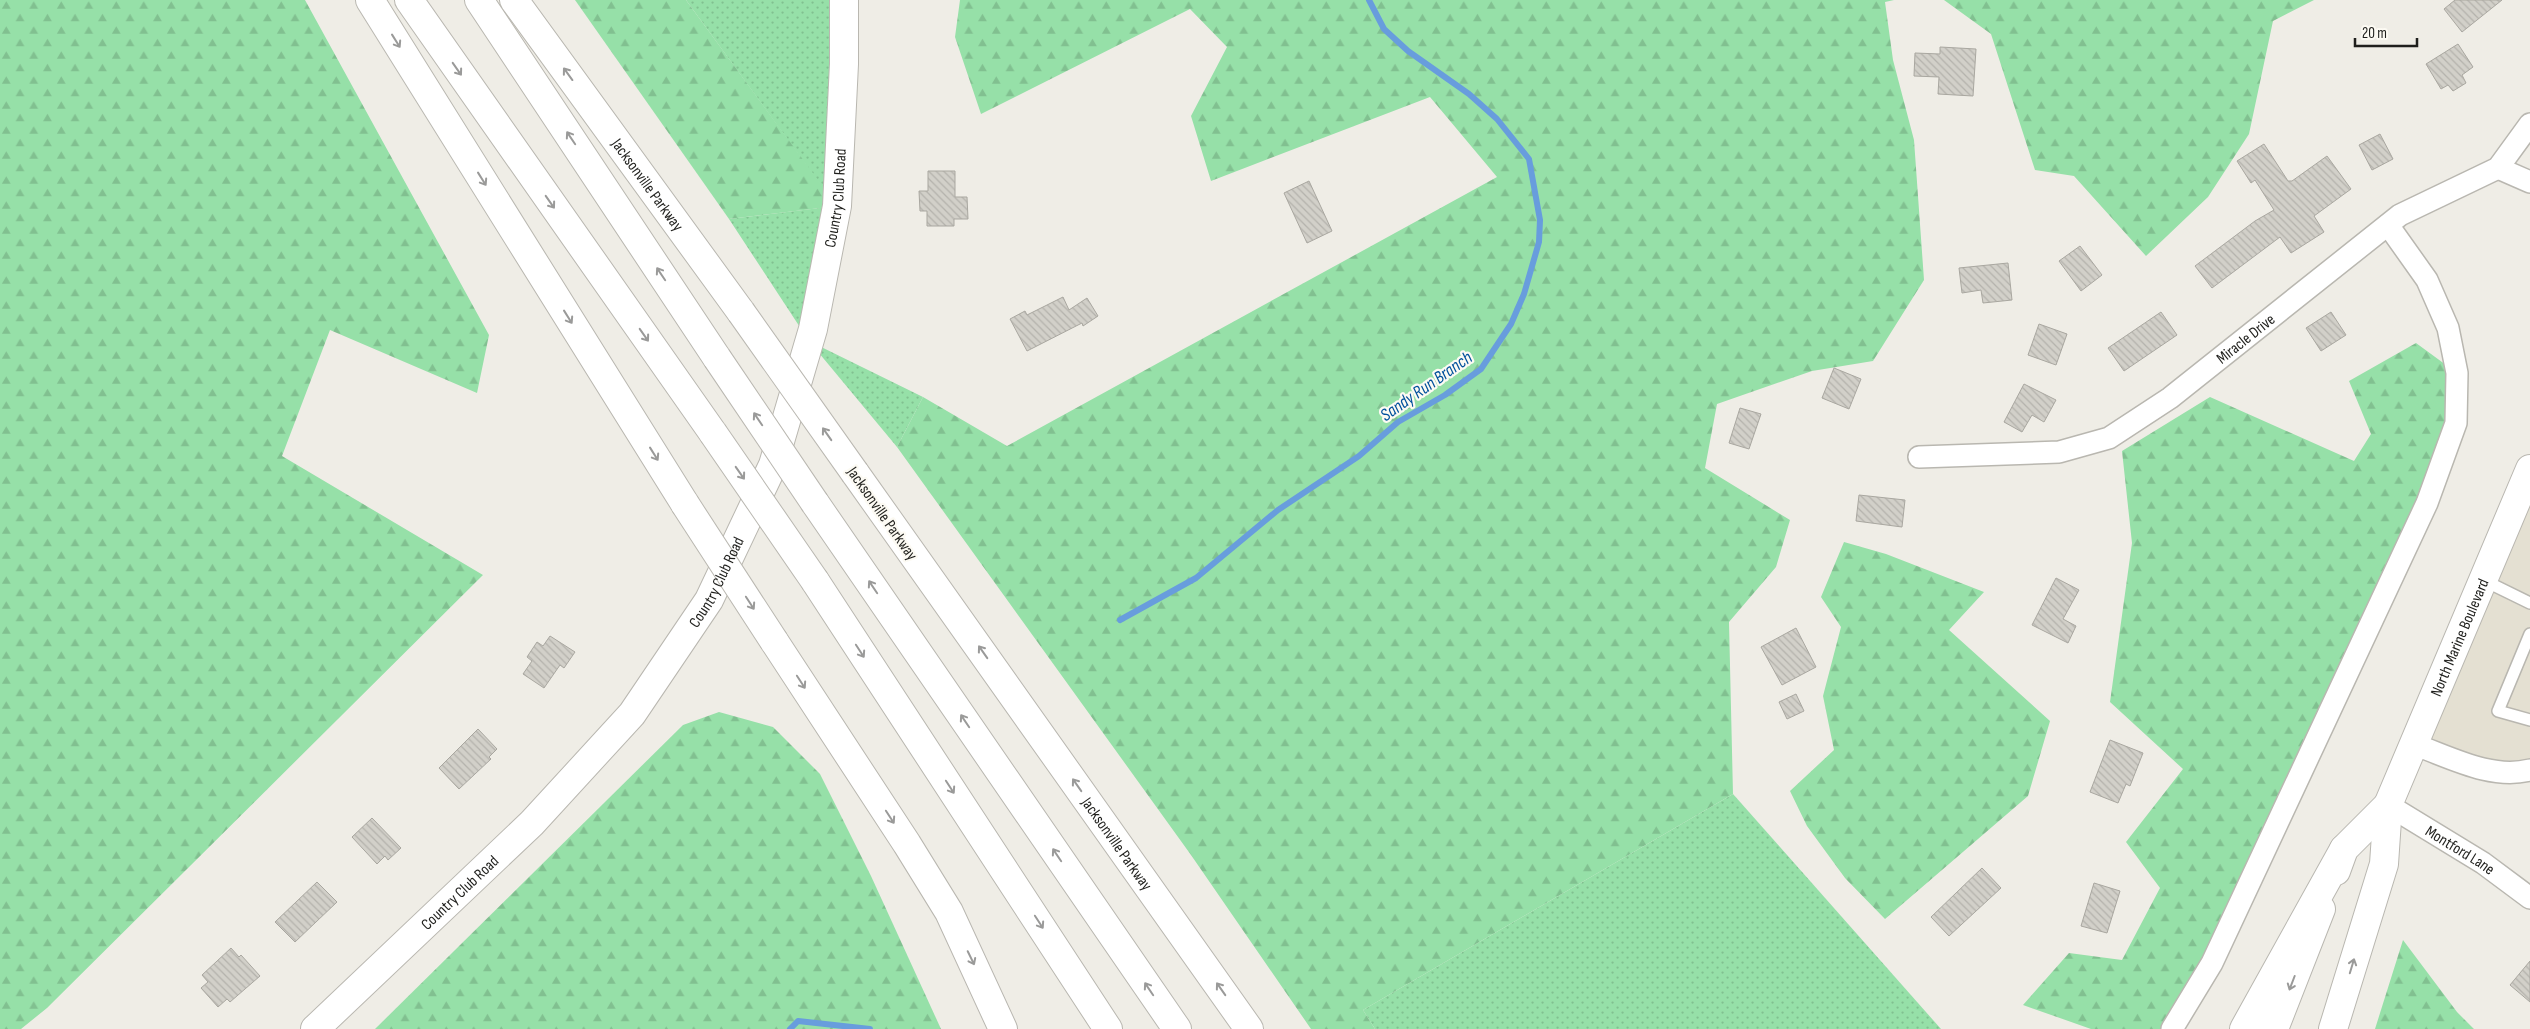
<svg xmlns="http://www.w3.org/2000/svg" width="2530" height="1029" viewBox="0 0 2530 1029" font-family="'Sofia Sans Condensed',sans-serif">
	<style>
		.built { fill: #e4e0d2 }
		.grass { fill: url(#grass-dots) }
		.forest { fill: url(#forest-firs) }
		.lines { fill: none; stroke-linecap: round; stroke-linejoin: round }
		.stream { stroke: #689ddd; stroke-width: 6 }
		.building { fill: url(#building-back-hatch); stroke: #a9a7a0 }
		.lane-casing { stroke: #b9b7b0; stroke-width: 14 }
		.street-casing { stroke: #b9b7b0; stroke-width: 24 }
		.secondary-casing { stroke: #b9b7b0; stroke-width: 30 }
		.primary-casing { stroke: #b9b7b0; stroke-width: 30 }
		.highway-casing { stroke: #b9b7b0; stroke-width: 30 }
		.lane { stroke: #fff; stroke-width: 11 }
		.street { stroke: #fff; stroke-width: 21 }
		.secondary { stroke: #fff; stroke-width: 28 }
		.primary { stroke: #fff; stroke-width: 28 }
		.highway { stroke: #fff; stroke-width: 28 }
		.highway-bridge-casing { stroke: #b9b7b0; stroke-width: 30; stroke-linecap: butt }
		.highway-bridge { stroke: #fff; stroke-width: 28 }
		.oneway { stroke: #9a9a99 }
		.labels { text-anchor: middle; stroke-width: 4.5; stroke-linejoin: round; paint-order: stroke }
		.street-label { font-size: 16px; fill: #1f1f1c; stroke: #fcfaf3 }
		.water-label { font-size: 18px; font-style: italic; fill: #00509c; stroke: #fcfaf3 }
	</style>
	<defs>
		<pattern id="grass-dots" width="8" height="8" patternUnits="userSpaceOnUse" patternTransform="scale(1.25)"><rect width="8" height="8" fill="#96e0a8"/><path d="M2 2h.1M6 6h.1" fill="none" stroke="#81c090" stroke-width="1.8" stroke-linecap="round"/></pattern>
		<pattern id="forest-firs" width="22" height="20" patternUnits="userSpaceOnUse" patternTransform="scale(1.25)"><rect width="22" height="20" fill="#96e0a8"/><path d="M5 1l3.5 6h-7zM16 11l3.5 6h-7z" fill="#81c090"/></pattern>
		<pattern id="building-back-hatch" width="6" height="6" patternUnits="userSpaceOnUse" patternTransform="scale(1.25)"><rect width="6" height="6" fill="#d2d0c9"/><path d="M-1 5l2 2M0 0l6 6M5-1l2 2" fill="none" stroke="#b4b2ac"/></pattern>
	</defs>
	<rect width="100%" height="100%" fill="#efede6"/>
	<path class="built" d="M2530,469V770L2413,744Z"/>
	<g class="grass">
		<path d="M686,0H844V64L837,206L809,341L923,397L897,447L809,341L729,219L836,206Z"/>
		<path d="M1733,794L1941,1029H1375L1363,1010Z"/>
	</g>
	<g class="forest">
		<path d="M0,0H305L489,335L477,393L330,330L282,456L483,575L47,1008L21,1029H0Z"/>
		<path d="M575,0H686L837,206L729,219Z"/>
		<path d="M960,0H1894L1885,2L1893,60L1914,140L1924,280L1873,361L1812,371L1717,404L1705,468L1790,520L1776,567L1729,622L1733,794L1363,1010L1375,1029H1311L1191,855L897,447L923,397L1007,446L1497,177L1430,97L1211,181L1191,116L1227,47L1190,9L981,114L955,37Z"/>
		<path d="M1944,0H2314L2273,21L2249,134L2208,197L2146,256L2074,176L2035,170L1991,34Z"/>
		<path d="M2416,343L2457,373L2456,423L2172,1029H2091L2023,1005L2069,953L2122,960L2160,888L2126,842L2183,769L2110,702L2132,543L2122,451L2210,397L2354,461L2371,434L2349,381Z"/>
		<path d="M1844,542L1886,554L1984,592L1949,630L2050,721L2028,796L1885,919L1845,878L1807,826L1790,791L1834,750L1823,696L1841,627L1821,597Z"/>
		<path d="M719,712L773,727L820,774L871,876L941,1029H375L683,725Z"/>
		<path d="M2403,940L2457,1012L2474,1029H2375Z"/>
	</g>
	<g class="lines">
		<g class="stream">
			<path d="M1120,620L1196,578L1278,510L1359,456L1398,422L1445,395L1481,369L1511,324L1524,294L1539,242L1540,220L1529,159L1497,119L1469,94L1408,51L1384,29L1369,0"/>
			<path d="M790,1029L798,1021L870,1029"/>
		</g>
	</g>
	<g class="building">
		<path d="M2455,0H2502L2462,32L2444,9Z"/>
		<path d="M2458,44L2473,67L2462,75L2466,83L2453,91L2448,85L2441,89L2426,64Z"/>
		<path d="M1940,47L1976,49L1973,96L1938,94L1939,77L1914,76L1915,53L1940,54Z"/>
		<path d="M2380,134L2393,159L2372,170L2359,145Z"/>
		<path d="M2264,144L2288,181H2292L2327,156L2351,189L2314,216L2324,232L2291,253L2280,237L2212,288L2195,266L2255,221L2274,210L2255,180L2251,183L2237,161Z"/>
		<path d="M928,171H955V197H967L968,219H954V226H927V211H920L919,191H928Z"/>
		<path d="M1309,181L1332,231L1307,243L1284,193Z"/>
		<path d="M2080,246L2102,275L2081,291L2059,261Z"/>
		<path d="M2008,263L2012,300L1983,303L1981,290L1962,293L1959,268Z"/>
		<path d="M1063,297L1069,310L1087,298L1098,316L1083,326L1082,323L1027,351L1010,319L1025,311L1027,315Z"/>
		<path d="M2161,312L2177,335L2124,371L2108,348Z"/>
		<path d="M2331,312L2346,335L2321,351L2306,328Z"/>
		<path d="M2039,324L2067,334L2056,365L2028,355Z"/>
		<path d="M1834,368L1861,379L1849,409L1822,398Z"/>
		<path d="M2024,384L2056,400L2044,422L2032,415L2022,432L2004,422Z"/>
		<path d="M1740,408L1761,414L1749,449L1729,443Z"/>
		<path d="M1859,495L1905,500L1902,527L1856,521Z"/>
		<path d="M2056,578L2079,590L2063,619L2076,626L2068,643L2032,625Z"/>
		<path d="M1796,628L1816,667L1782,685L1761,647Z"/>
		<path d="M550,636L575,652L564,668L560,665L544,688L523,674L532,661L527,657L537,642L543,646Z"/>
		<path d="M1796,694L1804,711L1787,719L1779,702Z"/>
		<path d="M478,729L497,749L489,757L491,759L459,789L439,768Z"/>
		<path d="M2110,740L2143,753L2130,786L2126,784L2118,803L2090,792Z"/>
		<path d="M372,818L401,848L388,860L385,856L377,864L352,837Z"/>
		<path d="M1982,868L2001,888L1949,936L1931,917Z"/>
		<path d="M317,882L337,902L295,942L275,922Z"/>
		<path d="M2094,883L2120,891L2107,933L2081,926Z"/>
		<path d="M231,948L239,957L241,955L260,976L230,1002L227,999L218,1007L201,988L208,982L202,975Z"/>
		<path d="M2530,961V1002L2510,985Z"/>
	</g>
	<g class="lines">
		<defs>
			<g id="lane">
				<path d="M2483,580L2530,603"/>
				<path d="M2530,634L2498,711L2530,720"/>
			</g>
			<g id="street">
				<path d="M2498,168L2530,182"/>
				<path id="s1" d="M1919,457L2059,452L2109,438L2170,398L2400,215L2498,168L2530,124"/>
				<path d="M2413,744C2450,757 2491,780 2530,770"/>
				<path id="s2" d="M2388,805L2483,863L2530,898"/>
				<path d="M2172,1029L2212,963L2427,503L2456,423L2457,373L2448,328L2427,280L2388,225"/>
			</g>
			<g id="secondary">
				<path id="s3" d="M315,1029L532,823L632,714L709,600L773,465L813,329L837,206L844,64V0"/>
			</g>
			<g id="primary">
				<path d="M2336,871L2344,849L2388,805"/>
				<path d="M2274,1029L2321,909"/>
				<path id="s4" d="M2333,1029L2384,864L2388,805L2530,469"/>
			</g>
			<g id="highway">
				<path d="M370,0L685,504"/>
				<path d="M409,0L713,433"/>
				<path d="M479,0L717,358"/>
				<path id="s5" d="M514,0L741,312"/>
				<path id="s6" d="M855,473L1249,1029"/>
				<path d="M815,503L1177,1029"/>
				<path d="M815,581L1108,1029"/>
				<path d="M774,641L907,844L949,912L1003,1029"/>
				<path d="M2244,1029L2344,849"/>
			</g>
		</defs>
		<use href="#lane" class="lane-casing"/>
		<use href="#street" class="street-casing"/>
		<use href="#secondary" class="secondary-casing"/>
		<use href="#primary" class="primary-casing"/>
		<use href="#highway" class="highway-casing"/>
		<use href="#lane" class="lane"/>
		<use href="#street" class="street"/>
		<use href="#secondary" class="secondary"/>
		<use href="#primary" class="primary"/>
		<use href="#highway" class="highway"/>
		<defs>
			<g id="highway-bridge">
				<path d="M741,312L855,473"/>
				<path d="M717,358L815,503"/>
				<path d="M713,433L815,581"/>
				<path d="M685,504L774,641"/>
			</g>
		</defs>
		<use href="#highway-bridge" class="highway-bridge-casing"/>
		<use href="#highway-bridge" class="highway-bridge"/>
	</g>
	<defs><path id="oneway-shaft" d="M-6 0H5M1.5-3L5.5 0L1.5 3" fill="none" stroke-width="1.6" stroke-linecap="round" stroke-linejoin="round" transform="scale(1.25)"/></defs>
	<g class="oneway">
		<use href="#oneway-shaft" transform="translate(396 41) rotate(58)"/>
		<use href="#oneway-shaft" transform="translate(457 69) rotate(55)"/>
		<use href="#oneway-shaft" transform="translate(568 74) rotate(-126)"/>
		<use href="#oneway-shaft" transform="translate(571 138) rotate(-124)"/>
		<use href="#oneway-shaft" transform="translate(482 179) rotate(58)"/>
		<use href="#oneway-shaft" transform="translate(550 202) rotate(55)"/>
		<use href="#oneway-shaft" transform="translate(661 274) rotate(-124)"/>
		<use href="#oneway-shaft" transform="translate(568 317) rotate(58)"/>
		<use href="#oneway-shaft" transform="translate(644 335) rotate(55)"/>
		<use href="#oneway-shaft" transform="translate(758 419) rotate(-124)"/>
		<use href="#oneway-shaft" transform="translate(827 434) rotate(-125)"/>
		<use href="#oneway-shaft" transform="translate(654 454) rotate(58)"/>
		<use href="#oneway-shaft" transform="translate(740 473) rotate(55)"/>
		<use href="#oneway-shaft" transform="translate(873 587) rotate(-124)"/>
		<use href="#oneway-shaft" transform="translate(750 603) rotate(57)"/>
		<use href="#oneway-shaft" transform="translate(860 651) rotate(57)"/>
		<use href="#oneway-shaft" transform="translate(983 652) rotate(-125)"/>
		<use href="#oneway-shaft" transform="translate(801 682) rotate(57)"/>
		<use href="#oneway-shaft" transform="translate(965 721) rotate(-124)"/>
		<use href="#oneway-shaft" transform="translate(1077 785) rotate(-125)"/>
		<use href="#oneway-shaft" transform="translate(950 787) rotate(57)"/>
		<use href="#oneway-shaft" transform="translate(890 817) rotate(57)"/>
		<use href="#oneway-shaft" transform="translate(1057 855) rotate(-124)"/>
		<use href="#oneway-shaft" transform="translate(1039 922) rotate(57)"/>
		<use href="#oneway-shaft" transform="translate(971 958) rotate(64)"/>
		<use href="#oneway-shaft" transform="translate(2352 966) rotate(-73)"/>
		<use href="#oneway-shaft" transform="translate(2292 983) rotate(111)"/>
		<use href="#oneway-shaft" transform="translate(1149 989) rotate(-124)"/>
		<use href="#oneway-shaft" transform="translate(1221 989) rotate(-125)"/>
	</g>
	<g class="labels">
		<g class="street-label">
			<text dy="6" stroke="none"><textPath href="#s5" startOffset="228">Jacksonville Parkway</textPath></text>
			<text dy="6" stroke="none"><textPath href="#s3" startOffset="1009">Country Club Road</textPath></text>
			<text dy="6" stroke="none"><textPath href="#s1" startOffset="361">Miracle Drive</textPath></text>
			<text transform="translate(883 513) rotate(55)" y="6">Jacksonville Parkway</text>
			<text dy="6" stroke="none"><textPath href="#s3" startOffset="604">Country Club Road</textPath></text>
			<text dy="6" stroke="none"><textPath href="#s4" startOffset="414">North Marine Boulevard</textPath></text>
			<text dy="6" stroke="none"><textPath href="#s6" startOffset="454">Jacksonville Parkway</textPath></text>
			<text dy="6" stroke="none"><textPath href="#s2" startOffset="85">Montford Lane</textPath></text>
			<text dy="6" stroke="none"><textPath href="#s3" startOffset="199">Country Club Road</textPath></text>
		</g>
		<g class="water-label">
			<text transform="translate(1426 386) rotate(-35)" y="6">Sandy Run Branch</text>
		</g>
	</g>
	<path d="M2355 38v8h62v-8" fill="none" stroke="#1f1f1c" stroke-width="2.5"/>
	<text x="2362" y="38" font-size="15" fill="#1f1f1c" stroke="#fcfaf3" stroke-width="4" paint-order="stroke">20 m</text>
</svg>
